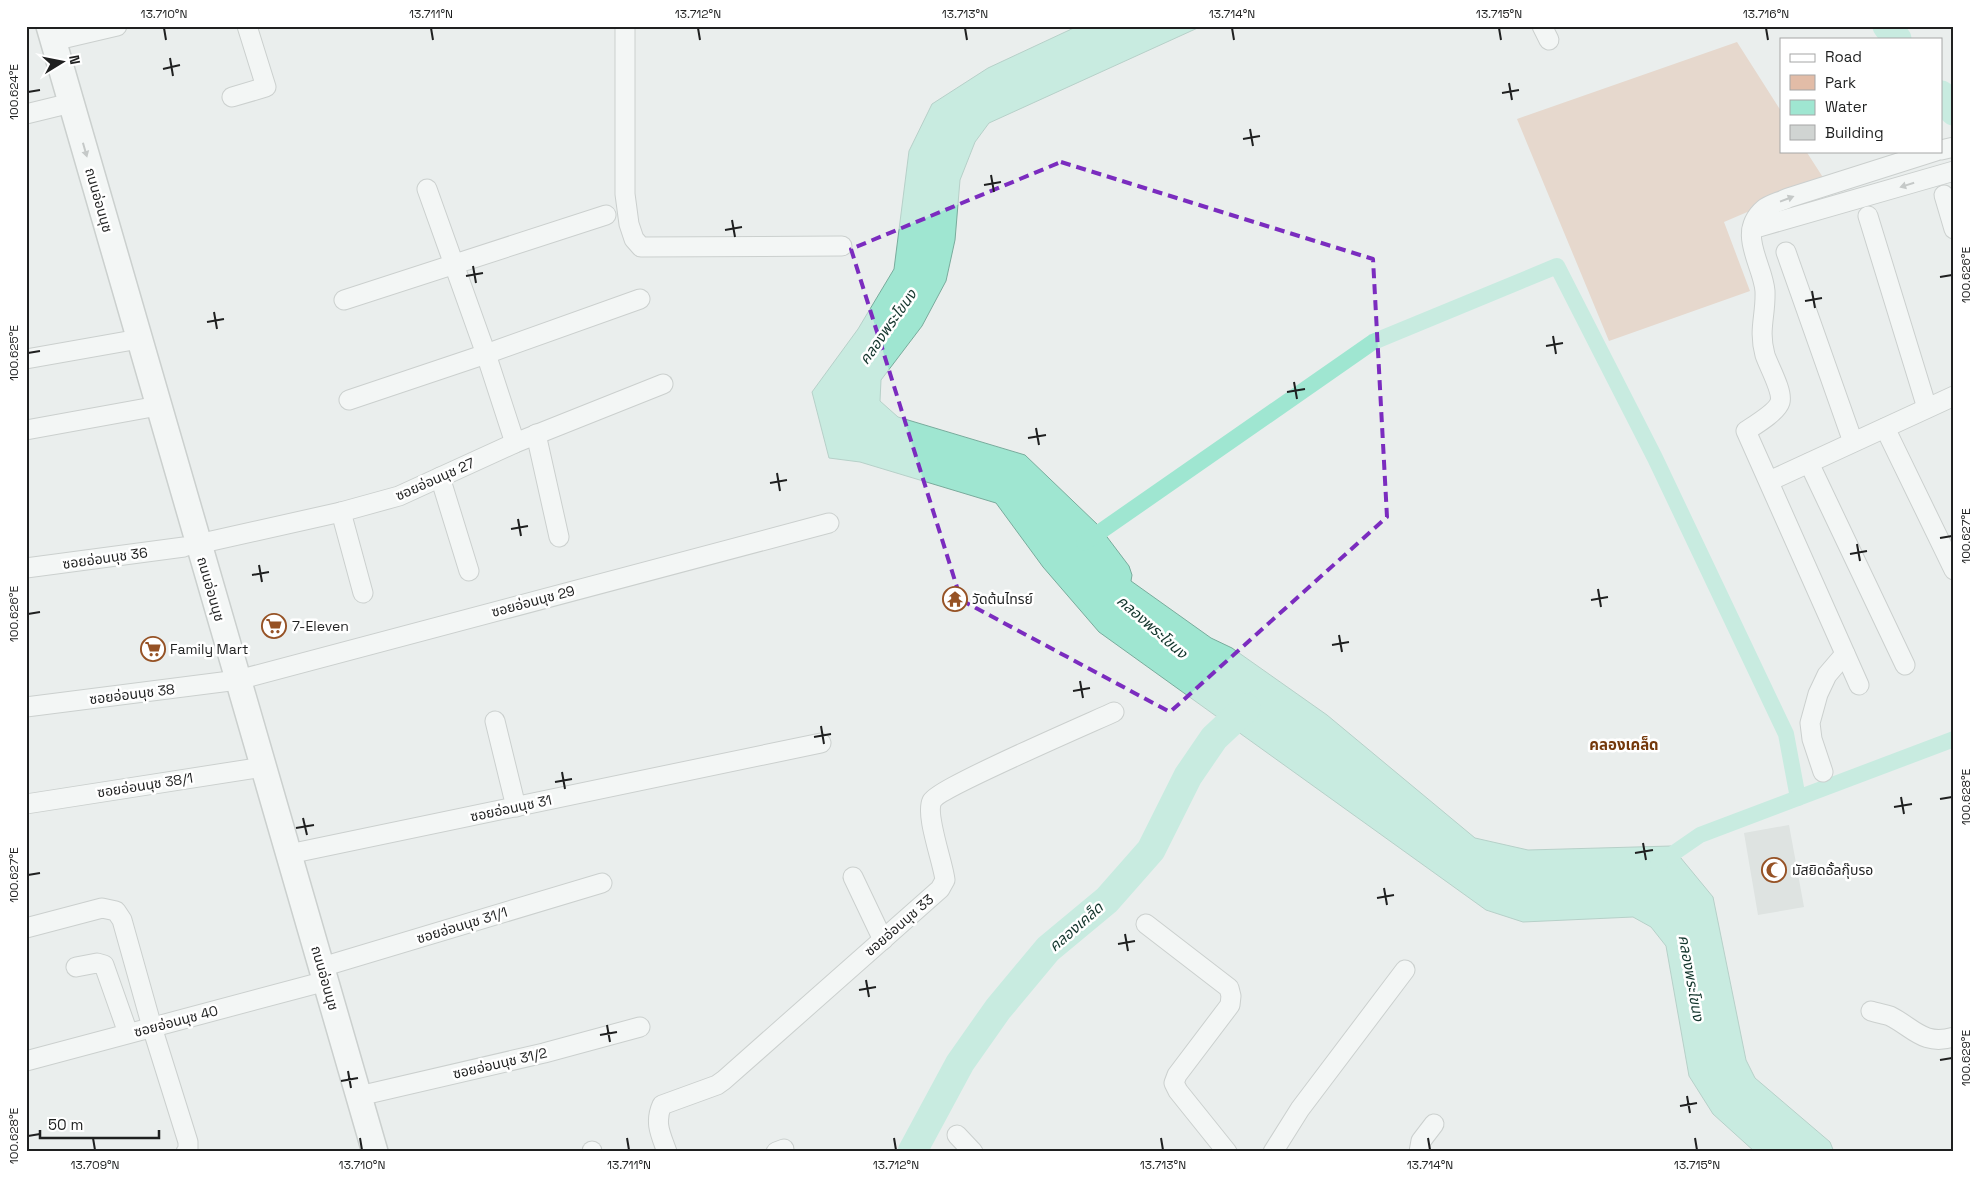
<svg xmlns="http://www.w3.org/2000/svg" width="1980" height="1178" viewBox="0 0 1980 1178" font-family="'Space Grotesk','Noto Sans Thai',sans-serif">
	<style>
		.green { fill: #e2bca7 }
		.water { fill: #9fe6d1; stroke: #79ab9c }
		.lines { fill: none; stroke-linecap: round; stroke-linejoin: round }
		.canal { stroke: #9fe6d1; stroke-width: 16 }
		.river { stroke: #9fe6d1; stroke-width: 29 }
		.building { fill: #d0d4d2 }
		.minor-casing { stroke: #a7aaa9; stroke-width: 21 }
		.major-casing { stroke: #a7aaa9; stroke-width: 28 }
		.minor { stroke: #fff; stroke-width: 19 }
		.major { stroke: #fff; stroke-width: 25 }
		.oneway { fill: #9a9b9b }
		.marked { fill: none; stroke: #7b2cbf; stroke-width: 4; stroke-dasharray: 10 6; stroke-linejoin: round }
		.ticks { fill: none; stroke: #1f2020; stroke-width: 2 }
		.labels { text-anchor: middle; stroke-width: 5; stroke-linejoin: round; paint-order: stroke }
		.street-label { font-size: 14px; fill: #1f2020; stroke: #fff }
		.poi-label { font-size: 14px; fill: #1f2020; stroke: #fff; text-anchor: start }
		.water-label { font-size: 15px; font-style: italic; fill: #13352c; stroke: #fff }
		.neighbourhood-label { font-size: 15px; font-weight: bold; fill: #74380b; stroke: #fff }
		.neatline { fill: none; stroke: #1f2020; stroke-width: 2 }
		.ticks-label { font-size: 12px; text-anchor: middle; fill: #1f2020 }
	</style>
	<rect width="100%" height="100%" fill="#eaeeed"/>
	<path class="green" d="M1737,42L1781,111V151H1806L1824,179L1724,222L1750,291L1609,341L1517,119Z"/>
	<path class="water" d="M1078,26H1202L989,123L975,142L960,180L955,240L946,281L922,326L881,380L880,401L898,417L1025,455L1098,525L1129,566L1132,575L1131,581L1211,638L1232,648L1327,715L1475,838L1528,850L1671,846L1713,897L1746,1060L1755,1078L1830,1142L1834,1152H1755L1713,1114L1689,1076L1666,946L1651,927L1633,917L1523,922L1486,910L1099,632L1043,567L996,503L860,462L829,458L812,392L858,329L894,269L909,151L932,104L988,68Z"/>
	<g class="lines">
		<g class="canal">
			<path d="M1084,543L1373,342L1557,266L1655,458L1786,734L1798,798"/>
			<path d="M1658,864L1700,835L1954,739"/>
		</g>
		<g class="river">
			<path d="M1887,26L1897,39"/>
			<path d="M1941,95L1954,111"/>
			<path d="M912,1152L960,1063L998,1009L1048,949L1107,900L1151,850L1188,776L1214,738L1246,708"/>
		</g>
	</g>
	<path class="building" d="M1789,825L1804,907L1758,915L1744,833Z"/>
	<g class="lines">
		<defs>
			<g id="minor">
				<path d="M625,26V194L629,224L634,239L641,247L842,246"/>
				<path d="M1542,26L1549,40"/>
				<path d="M53,41L117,26"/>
				<path d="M232,97L266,87L247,26"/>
				<path d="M26,114L71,103"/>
				<path d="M1941,150L1954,147"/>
				<path d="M427,189L486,354L515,443"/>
				<path d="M1944,195L1954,229"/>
				<path d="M1868,216L1927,408"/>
				<path d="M1752,229L1954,171"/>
				<path d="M1786,252L1853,442"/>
				<path d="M344,300L606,215"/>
				<path d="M26,359L139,339"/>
				<path d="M349,400L486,354L640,299"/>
				<path d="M1885,428L1954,570"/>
				<path d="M26,430L158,406"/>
				<path d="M536,434L559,537"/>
				<path d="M1809,463L1905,665"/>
				<path d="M440,477L469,571"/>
				<path d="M1776,478L1954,396"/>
				<path d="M341,512L363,593"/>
				<path d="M198,544L341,512L399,496L515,443L663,384"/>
				<path d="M26,568L184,547"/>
				<path d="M1859,685L1746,431C1755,425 1777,412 1780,402C1783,391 1769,367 1765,355C1758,329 1766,316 1765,291C1763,264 1736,233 1764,209C1770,204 1780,202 1788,198L1936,151"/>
				<path d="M26,707L238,680L829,523"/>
				<path d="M495,721L516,807"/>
				<path d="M1823,772L1812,739L1810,723L1818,694L1827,675L1845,654"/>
				<path d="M26,804L263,767"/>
				<path d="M289,854L821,743"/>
				<path d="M853,877L883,940"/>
				<path d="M1146,924L1229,988L1231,996L1230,1005L1177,1075L1174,1083L1178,1091L1227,1152"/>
				<path d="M26,928L102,908L116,911L122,920L152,1027L188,1142V1150L186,1152"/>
				<path d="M76,967L97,963L104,965L128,1033"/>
				<path d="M322,967L602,883"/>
				<path d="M1871,1011C1877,1013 1884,1014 1890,1016C1914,1028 1923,1046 1954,1037"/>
				<path d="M26,1061L326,981"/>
				<path d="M359,1096L544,1053L640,1027"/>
				<path d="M957,1135L973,1152"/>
				<path d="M592,1151V1152"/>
				<path d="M667,1152C661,1135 654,1123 662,1105L717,1085L724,1080L940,889L945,880C943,862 925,815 932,801C939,788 1090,723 1114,712"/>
				<path d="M776,1152L784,1149"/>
				<path d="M1273,1152L1300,1109L1405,970"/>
				<path d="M1419,1152L1421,1141L1434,1124"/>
			</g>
			<path id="major" d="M49,26L375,1152"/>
		</defs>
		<use href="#minor" class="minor-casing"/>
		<use href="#major" class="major-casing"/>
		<use href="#minor" class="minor"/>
		<use href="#major" class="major"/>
	</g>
	<defs><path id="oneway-solid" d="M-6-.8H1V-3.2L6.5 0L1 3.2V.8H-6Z" transform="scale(1.25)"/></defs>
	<g class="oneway">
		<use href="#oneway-solid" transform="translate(85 150) rotate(74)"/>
		<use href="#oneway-solid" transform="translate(1907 185) rotate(163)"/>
		<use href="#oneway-solid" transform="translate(1787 199) rotate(-21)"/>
	</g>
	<path d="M0 0H1980V1178H0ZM1061,162L1373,259L1387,517L1170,712L961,600L851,249Z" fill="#eaeeed" fill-opacity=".55" fill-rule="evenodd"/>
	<path class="marked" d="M1061,162L1373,259L1387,517L1170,712L961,600L851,249Z"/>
	<path class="ticks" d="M164,28L166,40M431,28L433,40M698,28L700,40M965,28L967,40M1232,28L1234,40M1499,28L1501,40M1766,28L1768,40M170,58L173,76M163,69L180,65M1509,83L1512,100M28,92L40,90M1502,93L1519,90M1250,129L1253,146M1243,139L1260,136M991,175L994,192M984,185L1001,182M732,220L735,237M725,230L742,227M473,266L476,283M466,276L483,273M1940,277L1952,275M1812,291L1815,308M1805,301L1822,298M214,312L217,329M207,322L224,319M1553,336L1556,354M1546,346L1563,343M28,353L40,351M1294,382L1297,399M1287,392L1305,389M1036,428L1039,445M1028,438L1046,435M777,473L780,491M770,483L787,480M518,519L521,536M511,529L528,526M1940,538L1952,536M1857,544L1860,561M1850,554L1867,551M259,565L262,582M252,575L269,572M1598,589L1601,607M1591,600L1608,597M28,614L40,612M1339,635L1342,652M1332,645L1349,642M1080,681L1083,698M1073,691L1090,688M821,726L824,744M814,737L831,734M562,772L565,789M555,782L572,779M1901,797L1904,814M1940,799L1952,797M1894,807L1912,804M303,818L307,835M296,828L314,825M1643,843L1646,860M1635,853L1653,850M28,875L40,873M1384,888L1387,905M1377,898L1394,895M1125,934L1128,951M1118,944L1135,941M866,980L869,997M859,990L876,987M607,1025L610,1042M600,1035L617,1032M1940,1060L1952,1058M348,1071L351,1088M341,1081L358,1078M1687,1096L1690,1113M1680,1106L1697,1103M28,1136L40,1134M93,1138L95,1150M360,1138L362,1150M627,1138L629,1150M894,1138L896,1150M1161,1138L1163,1150M1428,1138L1430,1150M1695,1138L1697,1150"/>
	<defs>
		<symbol id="temple-ring" viewBox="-11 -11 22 22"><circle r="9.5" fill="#fff" stroke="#965225" stroke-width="1.5"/><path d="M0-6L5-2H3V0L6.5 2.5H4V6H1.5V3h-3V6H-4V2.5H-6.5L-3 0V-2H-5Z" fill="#965225"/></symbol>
		<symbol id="supermarket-ring" viewBox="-11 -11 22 22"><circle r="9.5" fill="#fff" stroke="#965225" stroke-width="1.5"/><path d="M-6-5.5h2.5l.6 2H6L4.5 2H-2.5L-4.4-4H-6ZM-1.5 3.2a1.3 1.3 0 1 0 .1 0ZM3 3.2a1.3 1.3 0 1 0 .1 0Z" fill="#965225"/></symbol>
		<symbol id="mosque-ring" viewBox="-11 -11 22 22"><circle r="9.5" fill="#fff" stroke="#965225" stroke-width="1.5"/><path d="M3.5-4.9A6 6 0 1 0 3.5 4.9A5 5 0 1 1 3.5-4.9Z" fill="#965225"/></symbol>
	</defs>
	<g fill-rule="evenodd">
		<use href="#temple-ring" x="941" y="585" width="28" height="28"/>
		<use href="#supermarket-ring" x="260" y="612" width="28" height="28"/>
		<use href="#supermarket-ring" x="139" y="635" width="28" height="28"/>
		<use href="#mosque-ring" x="1760" y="856" width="28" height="28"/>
	</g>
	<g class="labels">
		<g class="street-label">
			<text transform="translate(99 200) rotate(74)" y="5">ถนนอ่อนนุช</text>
			<text transform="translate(435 479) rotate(-24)" y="5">ซอยอ่อนนุช 27</text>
			<text transform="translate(105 558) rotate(-8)" y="5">ซอยอ่อนนุช 36</text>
			<text transform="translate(211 589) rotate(74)" y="5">ถนนอ่อนนุช</text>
			<text transform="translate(533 601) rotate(-15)" y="5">ซอยอ่อนนุช 29</text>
			<text transform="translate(132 694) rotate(-7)" y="5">ซอยอ่อนนุช 38</text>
			<text transform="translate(145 785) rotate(-9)" y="5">ซอยอ่อนนุช 38/1</text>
			<text transform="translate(511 808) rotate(-12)" y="5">ซอยอ่อนนุช 31</text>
			<text transform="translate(462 925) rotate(-17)" y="5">ซอยอ่อนนุช 31/1</text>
			<text transform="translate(899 925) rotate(-41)" y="5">ซอยอ่อนนุช 33</text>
			<text transform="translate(325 978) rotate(74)" y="5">ถนนอ่อนนุช</text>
			<text transform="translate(176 1021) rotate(-15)" y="5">ซอยอ่อนนุช 40</text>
			<text transform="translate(500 1063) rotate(-13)" y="5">ซอยอ่อนนุช 31/2</text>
		</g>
		<g class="poi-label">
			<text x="972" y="604">วัดต้นไทรย์</text>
			<text x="292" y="631">7-Eleven</text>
			<text x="170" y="654">Family Mart</text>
			<text x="1792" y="875">มัสยิดอั้ลกุ๊บรอ</text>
		</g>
		<g class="water-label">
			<text transform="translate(888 327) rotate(-55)" y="5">คลองพระโขนง</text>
			<text transform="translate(1152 627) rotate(41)" y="5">คลองพระโขนง</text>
			<text transform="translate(1076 927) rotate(-41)" y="5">คลองเคล็ด</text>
			<text transform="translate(1691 978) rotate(80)" y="5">คลองพระโขนง</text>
		</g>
		<g class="neighbourhood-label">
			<text x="1624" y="750">คลองเคล็ด</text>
		</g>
	</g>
	<rect width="1980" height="1178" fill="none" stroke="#ffffff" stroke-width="55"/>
	<rect x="1780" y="38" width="162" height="115" fill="#ffffff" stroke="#a5a6a6"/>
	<rect x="1790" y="54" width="25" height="8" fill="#ffffff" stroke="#a5a6a6"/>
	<text x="1825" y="62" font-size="15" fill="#1f2020">Road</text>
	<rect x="1790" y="75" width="25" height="15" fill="#e2bca7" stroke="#a5a6a6"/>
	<text x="1825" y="88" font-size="15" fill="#1f2020">Park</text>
	<rect x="1790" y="100" width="25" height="15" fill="#9fe6d1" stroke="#a5a6a6"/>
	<text x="1825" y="112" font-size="15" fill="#1f2020">Water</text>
	<rect x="1790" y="125" width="25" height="15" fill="#d0d4d2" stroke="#a5a6a6"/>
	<text x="1825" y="138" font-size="15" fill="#1f2020">Building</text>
	<g transform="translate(62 62) rotate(80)" stroke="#ffffff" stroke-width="4" paint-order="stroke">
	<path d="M0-4L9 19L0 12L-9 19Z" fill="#1f2020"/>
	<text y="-8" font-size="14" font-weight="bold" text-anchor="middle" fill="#1f2020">N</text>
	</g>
	<path d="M40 1130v8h119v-8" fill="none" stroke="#1f2020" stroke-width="2.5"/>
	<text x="48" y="1130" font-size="15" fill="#1f2020" stroke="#ffffff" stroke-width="4" paint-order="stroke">50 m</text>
	<rect x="28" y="28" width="1924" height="1122" class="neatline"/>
	<g class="ticks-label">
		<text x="164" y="18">13.710°N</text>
		<text x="431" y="18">13.711°N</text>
		<text x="698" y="18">13.712°N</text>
		<text x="965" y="18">13.713°N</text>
		<text x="1232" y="18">13.714°N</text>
		<text x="1499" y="18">13.715°N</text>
		<text x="1766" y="18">13.716°N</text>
		<text transform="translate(14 92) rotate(-90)" y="4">100.624°E</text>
		<text transform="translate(1966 275) rotate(-90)" y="4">100.626°E</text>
		<text transform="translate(14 353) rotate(-90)" y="4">100.625°E</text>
		<text transform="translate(1966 536) rotate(-90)" y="4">100.627°E</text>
		<text transform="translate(14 614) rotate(-90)" y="4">100.626°E</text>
		<text transform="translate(1966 797) rotate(-90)" y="4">100.628°E</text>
		<text transform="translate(14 875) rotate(-90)" y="4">100.627°E</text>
		<text transform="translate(1966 1058) rotate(-90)" y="4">100.629°E</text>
		<text transform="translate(14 1136) rotate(-90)" y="4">100.628°E</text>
		<text x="95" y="1169">13.709°N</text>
		<text x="362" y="1169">13.710°N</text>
		<text x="629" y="1169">13.711°N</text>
		<text x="896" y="1169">13.712°N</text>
		<text x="1163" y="1169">13.713°N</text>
		<text x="1430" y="1169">13.714°N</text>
		<text x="1697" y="1169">13.715°N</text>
	</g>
</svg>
